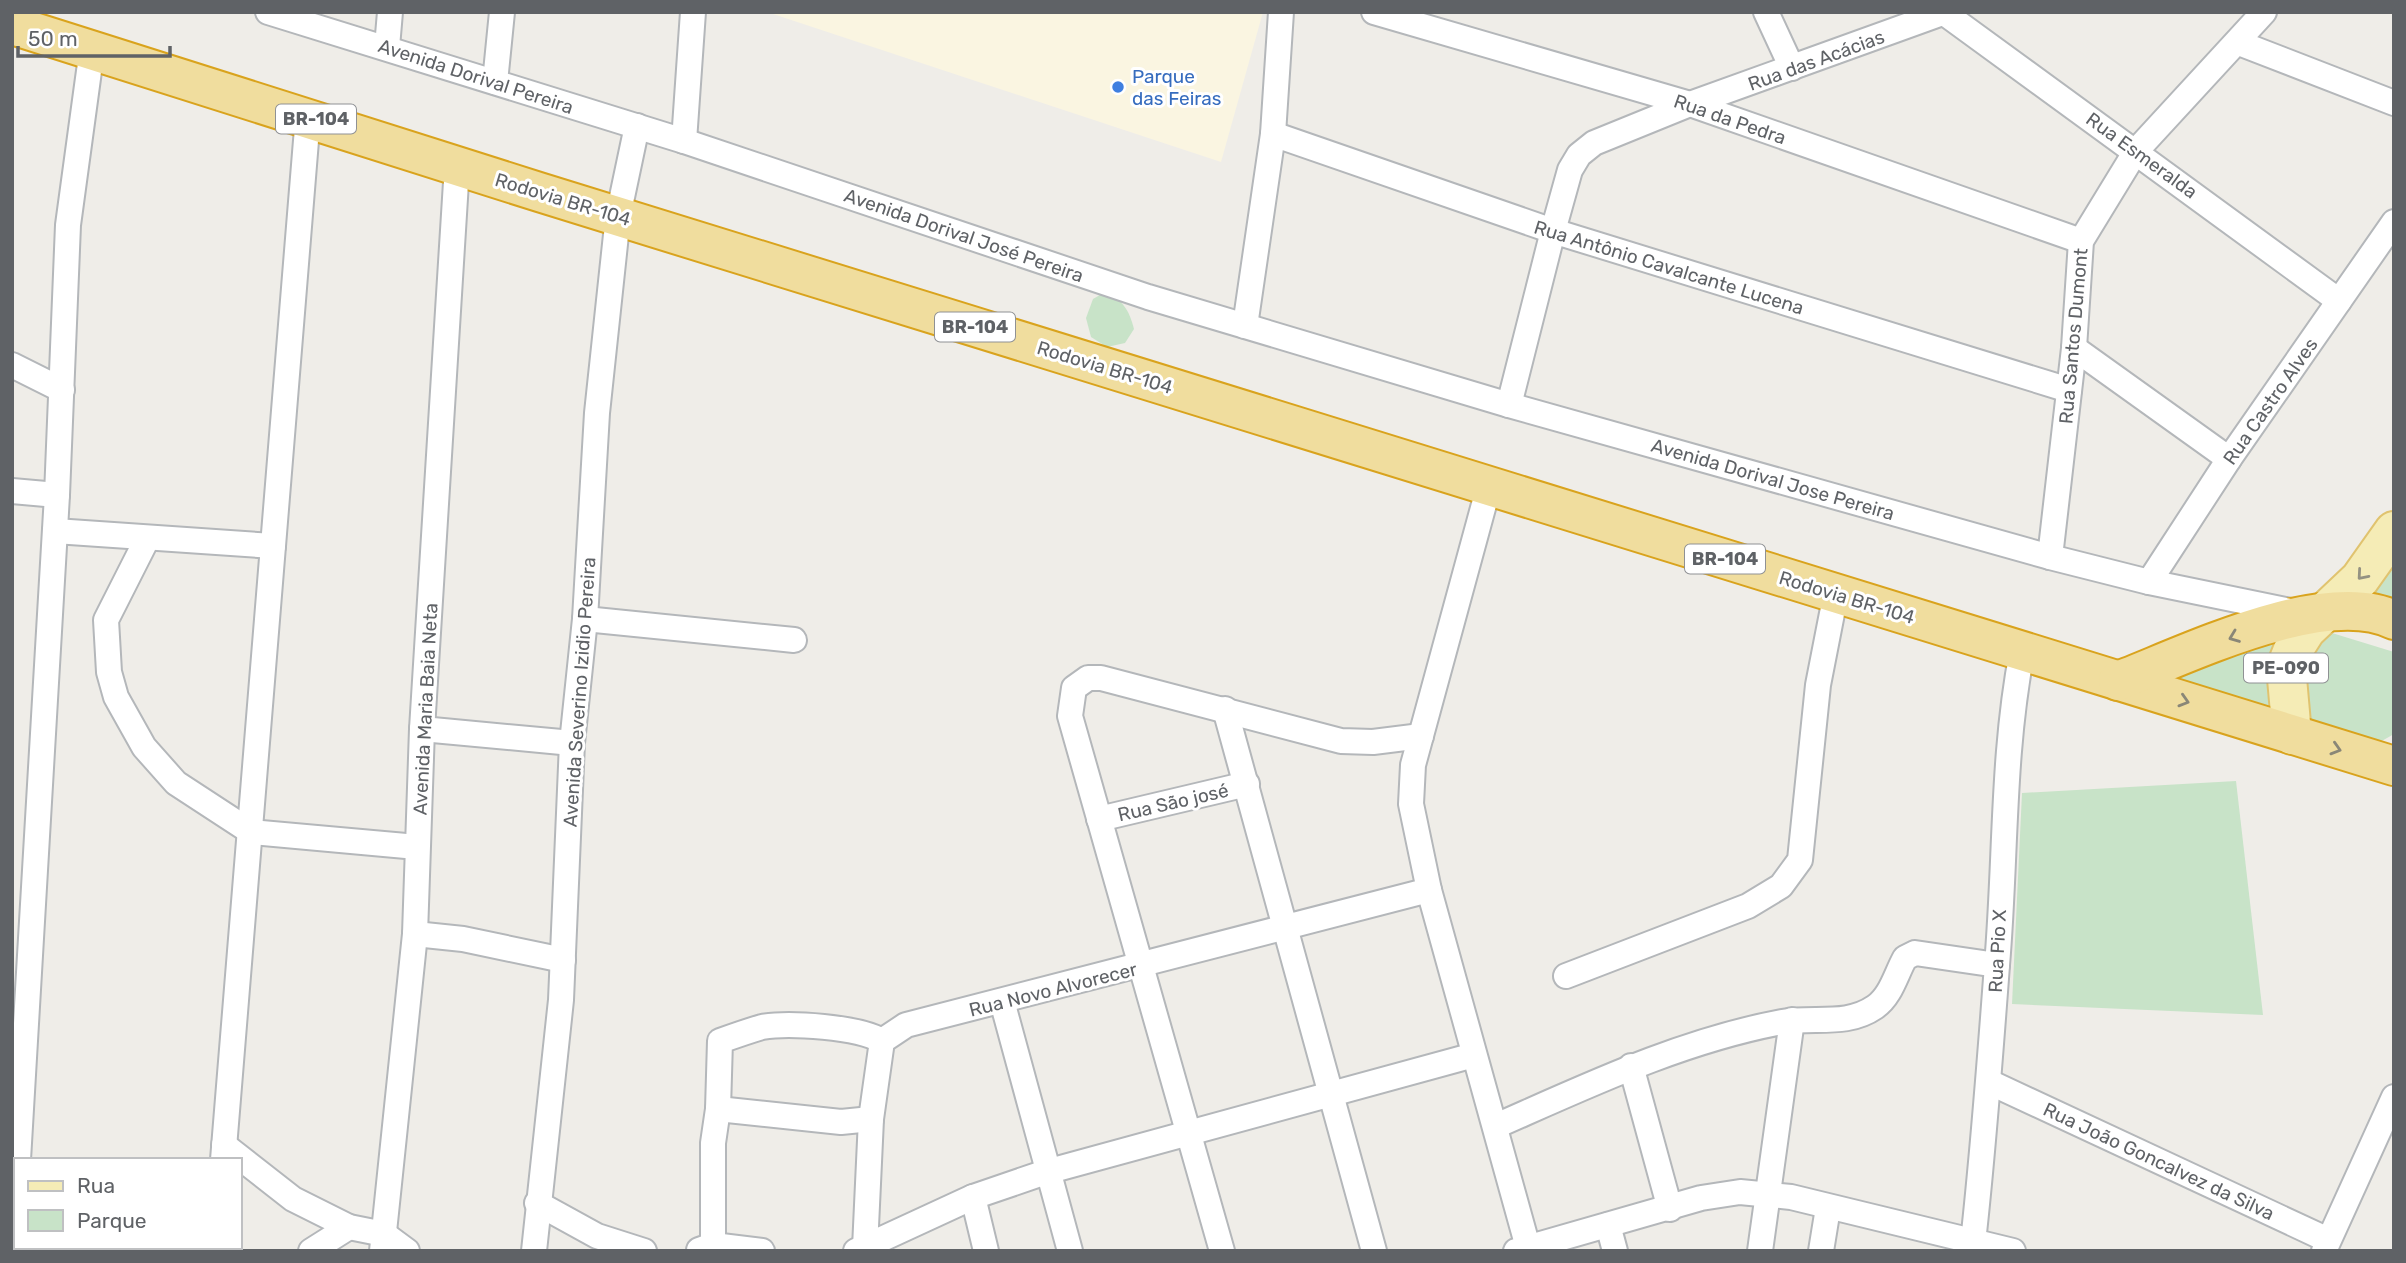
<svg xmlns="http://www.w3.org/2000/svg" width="2406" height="1263" viewBox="0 0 2406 1263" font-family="Rubik,sans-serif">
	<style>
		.commercial { fill: #faf5e1 }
		.green { fill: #c8e3c8 }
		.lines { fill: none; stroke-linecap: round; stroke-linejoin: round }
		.street-casing { stroke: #b4b7ba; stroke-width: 28 }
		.primary-casing { stroke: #e0c36f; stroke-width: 42 }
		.highway-casing { stroke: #d9a31d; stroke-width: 42 }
		.street { stroke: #fff; stroke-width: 24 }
		.primary { stroke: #f5ecb6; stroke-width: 38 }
		.highway { stroke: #f0dd9e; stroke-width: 38 }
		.oneway { stroke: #949282 }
		.oneway2 { stroke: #8a8777 }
		.shop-dot { fill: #3f7fe0; stroke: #fff; stroke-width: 2.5 }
		.labels { text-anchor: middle; stroke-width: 6; stroke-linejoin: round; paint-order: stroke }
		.shield { fill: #fff; stroke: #8f9194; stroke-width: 2 }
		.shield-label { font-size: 18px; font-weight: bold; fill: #5f6266 }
		.street-label { font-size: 19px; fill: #5f6266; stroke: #fff }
		.shop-label { font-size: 19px; fill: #366cbe; stroke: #fff; text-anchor: start }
	</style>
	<rect width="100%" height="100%" fill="#efede8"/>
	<path class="commercial" d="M767,12H1263L1221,162Z"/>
	<g class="green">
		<path d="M1105,292C1123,300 1129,310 1134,329L1125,343L1107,347L1091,337L1086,318L1093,299Z"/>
		<path d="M2394,539V615L2369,607V579Z"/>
		<path d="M2298,627C2273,655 2264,668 2269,707L2175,677Z"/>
		<path d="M2332,633L2394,652V734L2380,742L2294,714C2298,677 2291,647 2332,633Z"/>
		<path d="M2236,781L2263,1015L2012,1004L2022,793Z"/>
	</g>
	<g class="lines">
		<defs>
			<g id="street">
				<path d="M268,12L684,141L1148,297L1509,405L2050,557L2149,582L2295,612"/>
				<path d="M1374,12L1690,104L2081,241"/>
				<path d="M1766,12L1792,68"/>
				<path d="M1943,12L2339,301"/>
				<path d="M2239,43L2394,103"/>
				<path d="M387,47L390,12"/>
				<path d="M495,82L502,12"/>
				<path d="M1273,134L1553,231L2069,390"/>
				<path d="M684,141L693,12"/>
				<path d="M1245,326L1273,134L1281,12"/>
				<path d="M2074,348L2229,459"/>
				<path d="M12,365L62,390"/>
				<path d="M1509,405L1553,231L1570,170L1579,155L1594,143L1690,104L1945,12"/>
				<path d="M1489,486L1413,765L1411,804L1429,890L1529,1251"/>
				<path d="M12,491L57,495"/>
				<path d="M55,531L273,546"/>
				<path d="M147,539L106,620L109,672L116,697L144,747L176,783L251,832L417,847"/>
				<path d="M2050,557L2074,348L2081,241L2136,151L2264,12"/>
				<path d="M2149,582L2229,459L2394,222"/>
				<path d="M585,619L794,640"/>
				<path d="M1225,709L1374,1251"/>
				<path d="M422,729L572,743"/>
				<path d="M1099,819L1247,784"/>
				<path d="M415,934L463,939L563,960"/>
				<path d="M1566,976L1748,906L1781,886L1800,860L1818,685L1836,593"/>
				<path d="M1002,1001L1070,1251"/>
				<path d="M1631,1066L1670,1209"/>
				<path d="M1989,1082L2328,1240"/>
				<path d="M718,1109L720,1041C734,1036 748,1031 762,1027C789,1022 859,1027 882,1041"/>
				<path d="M1496,1126C1589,1085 1681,1041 1782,1022C1814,1016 1846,1027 1875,1007C1891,996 1896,974 1905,958L1915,953L1997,965"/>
				<path d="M224,1145L293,1199L349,1227L384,1234L407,1251"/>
				<path d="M18,1160L57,495L68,225L92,49"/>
				<path d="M223,1160L308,116"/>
				<path d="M973,1197L986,1251"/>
				<path d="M537,1203L597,1236L644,1251"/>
				<path d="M1608,1225L1615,1251"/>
				<path d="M713,1245V1143L718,1109L841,1122L871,1119"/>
				<path d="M865,1248L871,1119L882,1041L906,1025L1429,890"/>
				<path d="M699,1250L713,1245L762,1251"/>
				<path d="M13,1251L16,1204"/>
				<path d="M219,1251V1247"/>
				<path d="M311,1251L349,1227"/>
				<path d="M382,1251L415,934L422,729L457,166"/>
				<path d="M534,1251L561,1000L572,743L585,619L597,413L618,216L637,126"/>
				<path d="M856,1251L973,1197L1046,1172L1474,1055"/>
				<path d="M1222,1251L1070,716L1074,688L1088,678H1101L1341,741L1373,742L1421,736"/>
				<path d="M1516,1251L1701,1198L1740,1192L1791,1197L2013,1251"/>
				<path d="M1760,1251L1792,1020"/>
				<path d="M1821,1251L1828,1208"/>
				<path d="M1972,1251C1983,1155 1990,1060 1997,965C2006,860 2002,755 2022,652"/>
				<path d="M2324,1251L2394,1097"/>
			</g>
			<path id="primary" d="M2292,735L2286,667L2292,652L2306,630L2360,579L2394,531"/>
			<g id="highway">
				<path d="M12,25L539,192L2394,766"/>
				<path d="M2118,681C2186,655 2325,586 2394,620"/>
			</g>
		</defs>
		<use href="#street" class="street-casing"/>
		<use href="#primary" class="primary-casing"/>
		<use href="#highway" class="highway-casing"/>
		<use href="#street" class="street"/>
		<use href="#primary" class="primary"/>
		<use href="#highway" class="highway"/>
	</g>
	<defs><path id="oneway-chevron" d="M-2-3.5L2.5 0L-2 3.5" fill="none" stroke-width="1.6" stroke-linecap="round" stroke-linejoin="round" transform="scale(1.75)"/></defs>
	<use class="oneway" href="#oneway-chevron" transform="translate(2362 575) rotate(131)"/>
	<g class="oneway2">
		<use href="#oneway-chevron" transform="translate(2234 637) rotate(159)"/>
		<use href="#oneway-chevron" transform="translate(2184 701) rotate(17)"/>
		<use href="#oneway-chevron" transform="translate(2336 749) rotate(17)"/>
	</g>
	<circle class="shop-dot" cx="1118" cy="87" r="7"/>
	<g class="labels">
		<g class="shield">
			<rect x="276" y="104.5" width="80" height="29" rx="5"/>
			<rect x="935" y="312.5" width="80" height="29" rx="5"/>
			<rect x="1685" y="544.5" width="80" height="29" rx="5"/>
			<rect x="2244" y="653.5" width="84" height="29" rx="5"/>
		</g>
		<g class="shield-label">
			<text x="316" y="125">BR-104</text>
			<text x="975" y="333">BR-104</text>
			<text x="1725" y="565">BR-104</text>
			<text x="2286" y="674">PE-090</text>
		</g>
		<g class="street-label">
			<text transform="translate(1816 60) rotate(-20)" y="7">Rua das Acácias</text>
			<text transform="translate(476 76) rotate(18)" y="7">Avenida Dorival Pereira</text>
			<text transform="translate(1730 119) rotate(19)" y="7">Rua da Pedra</text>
			<text transform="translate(2142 155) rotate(36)" y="7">Rua Esmeralda</text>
			<text transform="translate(563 199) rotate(17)" y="7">Rodovia BR-104</text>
			<text transform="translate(964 235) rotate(19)" y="7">Avenida Dorival José Pereira</text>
			<text transform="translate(1669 267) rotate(17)" y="7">Rua Antônio Cavalcante Lucena</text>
			<text transform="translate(2073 336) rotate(-85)" y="7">Rua Santos Dumont</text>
			<text transform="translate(1105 367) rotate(17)" y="7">Rodovia BR-104</text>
			<text transform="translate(2270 401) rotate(-55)" y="7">Rua Castro Alves</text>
			<text transform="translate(1773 479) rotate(16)" y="7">Avenida Dorival Jose Pereira</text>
			<text transform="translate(1847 597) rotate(17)" y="7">Rodovia BR-104</text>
			<text transform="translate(579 692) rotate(-86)" y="7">Avenida Severino Izidio Pereira</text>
			<text transform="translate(425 709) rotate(-87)" y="7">Avenida Maria Baia Neta</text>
			<text transform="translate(1173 802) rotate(-13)" y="7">Rua São josé</text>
			<text transform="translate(1997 951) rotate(-87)" y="7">Rua Pio X</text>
			<text transform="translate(1053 989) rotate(-14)" y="7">Rua Novo Alvorecer</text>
			<text transform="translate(2159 1161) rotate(25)" y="7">Rua João Goncalvez da Silva</text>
		</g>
		<g class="shop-label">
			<text x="1132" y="83">Parque<tspan x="1132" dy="22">das Feiras</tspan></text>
		</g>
	</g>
	<rect width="2406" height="1263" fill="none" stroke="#5f6266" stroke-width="28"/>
	<rect x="14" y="1158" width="228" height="91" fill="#ffffff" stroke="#bfc0c2" stroke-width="2"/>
	<rect x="28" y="1181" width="35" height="10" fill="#f5ecb6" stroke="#bfc0c2" stroke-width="2"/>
	<text x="77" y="1193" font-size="21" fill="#5f6266">Rua</text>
	<rect x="28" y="1210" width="35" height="21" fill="#c8e3c8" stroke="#bfc0c2" stroke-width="2"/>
	<text x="77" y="1228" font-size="21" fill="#5f6266">Parque</text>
	<path d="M18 46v10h152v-10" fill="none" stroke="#5f6266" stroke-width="3.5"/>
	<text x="28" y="46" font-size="21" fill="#5f6266" stroke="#ffffff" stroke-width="5" paint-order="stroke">50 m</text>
</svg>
